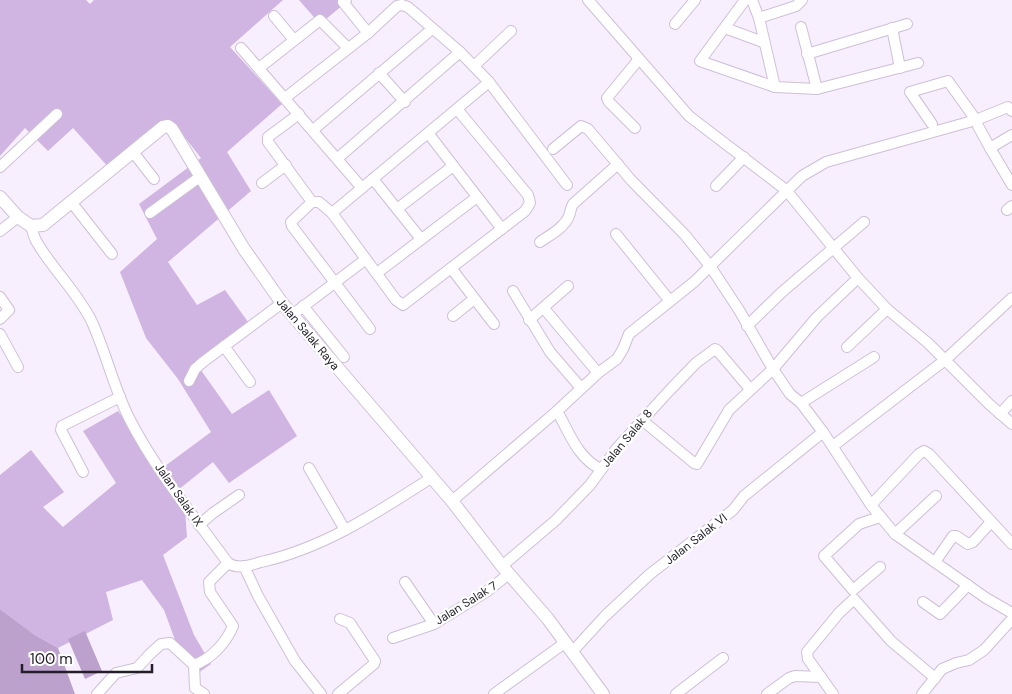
<svg xmlns="http://www.w3.org/2000/svg" width="1012" height="694" viewBox="0 0 1012 694" font-family="'DM Sans',sans-serif">
	<style>
		.forest { fill: #d0b4e1 }
		.water { fill: #bda1cd }
		.lines { fill: none; stroke-linecap: round; stroke-linejoin: round }
		.minor-casing { stroke: #cebfd8; stroke-width: 12 }
		.tertiary-casing { stroke: #cebfd8; stroke-width: 14 }
		.minor { stroke: #fff; stroke-width: 10 }
		.tertiary { stroke: #fff; stroke-width: 12 }
		.labels { text-anchor: middle; stroke-width: 4.5; stroke-linejoin: round; paint-order: stroke }
		.street-label { font-size: 12px; fill: #231e27; stroke: #fff }
	</style>
	<rect width="100%" height="100%" fill="#f8effe"/>
	<g class="forest">
		<path d="M0,0H86L90,4L94,0H283L230,47L282,104L227,152L251,191L168,262L197,305L225,290L251,326L198,366L232,414L269,390L297,436L229,483L213,462L173,494L185,510L187,537L163,555L194,635L211,664L195,675L178,648L164,610L142,580L106,592L113,620L58,648L35,635L0,609V475L31,450L64,492L43,507L63,527L116,483L83,431L118,411L161,469L211,432L178,379L146,338L120,272L157,239L139,204L201,158L172,121L111,170L73,128L48,151L25,128L0,156Z"/>
		<path d="M299,0H349L320,24Z"/>
	</g>
	<g class="water">
		<path d="M0,609L35,635L58,648L75,694H0Z"/>
		<path d="M85,631L102,671L85,679L68,639Z"/>
	</g>
	<g class="lines">
		<defs>
			<g id="minor">
				<path d="M346,0L343,2L368,33"/>
				<path d="M588,0L689,116L786,190L858,278L887,309L928,343L989,404L1012,424"/>
				<path d="M745,0L700,61L775,87L817,89L918,63"/>
				<path d="M752,0L759,18L775,87"/>
				<path d="M274,16L294,40"/>
				<path d="M759,18L796,6L802,0"/>
				<path d="M675,24L695,0"/>
				<path d="M801,27L817,89"/>
				<path d="M725,28L763,42"/>
				<path d="M892,28L900,68"/>
				<path d="M241,48L362,188"/>
				<path d="M807,54L907,24"/>
				<path d="M474,66L511,31"/>
				<path d="M259,68L320,20L348,48"/>
				<path d="M379,73L405,102"/>
				<path d="M285,98L368,33L397,6L402,5L408,7L460,52L489,82L567,185"/>
				<path d="M299,114L268,137V142L312,202H319L332,213L396,300L403,305L525,211L530,203L528,195L457,109"/>
				<path d="M932,124L910,92L948,81L976,120"/>
				<path d="M978,126L990,148"/>
				<path d="M635,128L609,102L607,98L639,59"/>
				<path d="M313,130L432,29"/>
				<path d="M428,133L502,229"/>
				<path d="M1012,135L990,148L1012,185"/>
				<path d="M553,149L581,126L588,129L631,180L685,235L710,266L739,310L773,369L790,394L801,403L823,432L871,505L895,534L986,598L1012,613"/>
				<path d="M133,152L154,179"/>
				<path d="M338,158L460,52"/>
				<path d="M0,167L57,114"/>
				<path d="M373,179L421,239"/>
				<path d="M262,183L286,165"/>
				<path d="M716,186L744,157"/>
				<path d="M312,202L291,222L292,226L370,329"/>
				<path d="M72,203L112,254"/>
				<path d="M397,209L453,166"/>
				<path d="M1007,210L1012,206"/>
				<path d="M150,213L201,176"/>
				<path d="M332,213L489,82"/>
				<path d="M31,226C33,232 34,239 38,244C54,271 78,293 92,322C106,353 114,388 129,418C156,471 194,516 228,563C238,570 251,565 261,562C324,548 378,512 431,478"/>
				<path d="M0,231L18,217"/>
				<path d="M616,234L670,301"/>
				<path d="M540,242C550,235 564,228 569,216C571,211 570,209 573,204L618,164"/>
				<path d="M451,268L494,324"/>
				<path d="M377,273L477,197"/>
				<path d="M513,291L550,352L581,388"/>
				<path d="M0,297L9,310L0,319"/>
				<path d="M303,306L344,357"/>
				<path d="M547,312L598,373"/>
				<path d="M292,315L366,259"/>
				<path d="M453,316L474,299"/>
				<path d="M529,320L568,286"/>
				<path d="M747,326L782,292L864,222"/>
				<path d="M0,334L18,367"/>
				<path d="M224,346L250,382"/>
				<path d="M847,347L887,309"/>
				<path d="M189,381L195,369L203,362L282,303"/>
				<path d="M801,403L874,357"/>
				<path d="M557,411C569,432 578,459 601,469"/>
				<path d="M1000,414L1012,401"/>
				<path d="M642,420L694,463L697,464L729,410L773,369L817,317L858,278"/>
				<path d="M833,446L945,360L1012,298"/>
				<path d="M309,468L345,530"/>
				<path d="M83,472L61,430L62,426L120,397"/>
				<path d="M452,501L557,411L598,373L617,359L623,349L629,334L694,282L802,176L826,162L976,120L1008,107L1012,111"/>
				<path d="M871,505L919,454L924,451L929,454L1012,544"/>
				<path d="M199,525L213,513L239,495"/>
				<path d="M895,534L936,496"/>
				<path d="M935,562L953,536H956L968,544L973,542L991,522"/>
				<path d="M244,566L258,596L295,661L321,694"/>
				<path d="M502,566L556,520L590,485L617,448L669,391L696,363L715,349L717,350L750,389"/>
				<path d="M880,567L853,590L824,556L859,524L880,517"/>
				<path d="M405,582L434,624"/>
				<path d="M923,602L940,614L968,585"/>
				<path d="M393,638L434,624L486,592L509,574"/>
				<path d="M573,651L605,616L650,574L733,510L744,496L823,432"/>
				<path d="M194,665L195,688L204,694"/>
				<path d="M97,694L116,673L137,668L150,654L161,644L170,643L194,665C211,659 226,643 233,626L210,592L209,582L228,563"/>
				<path d="M338,694L374,664L375,661L350,623L340,619"/>
				<path d="M494,694L566,642"/>
				<path d="M676,694L723,658"/>
				<path d="M767,694L789,678L795,676L821,677"/>
				<path d="M833,694L808,659L807,652L839,613L854,599L891,641L935,678"/>
				<path d="M922,694L942,669L956,663L969,660L984,650L1012,619"/>
			</g>
			<path id="tertiary" d="M0,197L18,217L31,226L43,225L163,127L168,126L172,129L244,249L282,303L452,501L502,566L548,619L603,694"/>
		</defs>
		<use href="#minor" class="minor-casing"/>
		<use href="#tertiary" class="tertiary-casing"/>
		<use href="#minor" class="minor"/>
		<use href="#tertiary" class="tertiary"/>
	</g>
	<g class="labels">
		<g class="street-label">
			<text transform="translate(308 334) rotate(50)" y="4">Jalan Salak Raya</text>
			<text transform="translate(627 438) rotate(-50)" y="4">Jalan Salak 8</text>
			<text transform="translate(179 495) rotate(55)" y="4">Jalan Salak IX</text>
			<text transform="translate(696 539) rotate(-38)" y="4">Jalan Salak VI</text>
			<text transform="translate(466 603) rotate(-32)" y="4">Jalan Salak 7</text>
		</g>
	</g>
	<path d="M22 664v8h130v-8" fill="none" stroke="#231e27" stroke-width="2.5"/>
	<text x="30" y="664" font-size="15" fill="#231e27" stroke="#ffffff" stroke-width="4" paint-order="stroke">100 m</text>
</svg>
